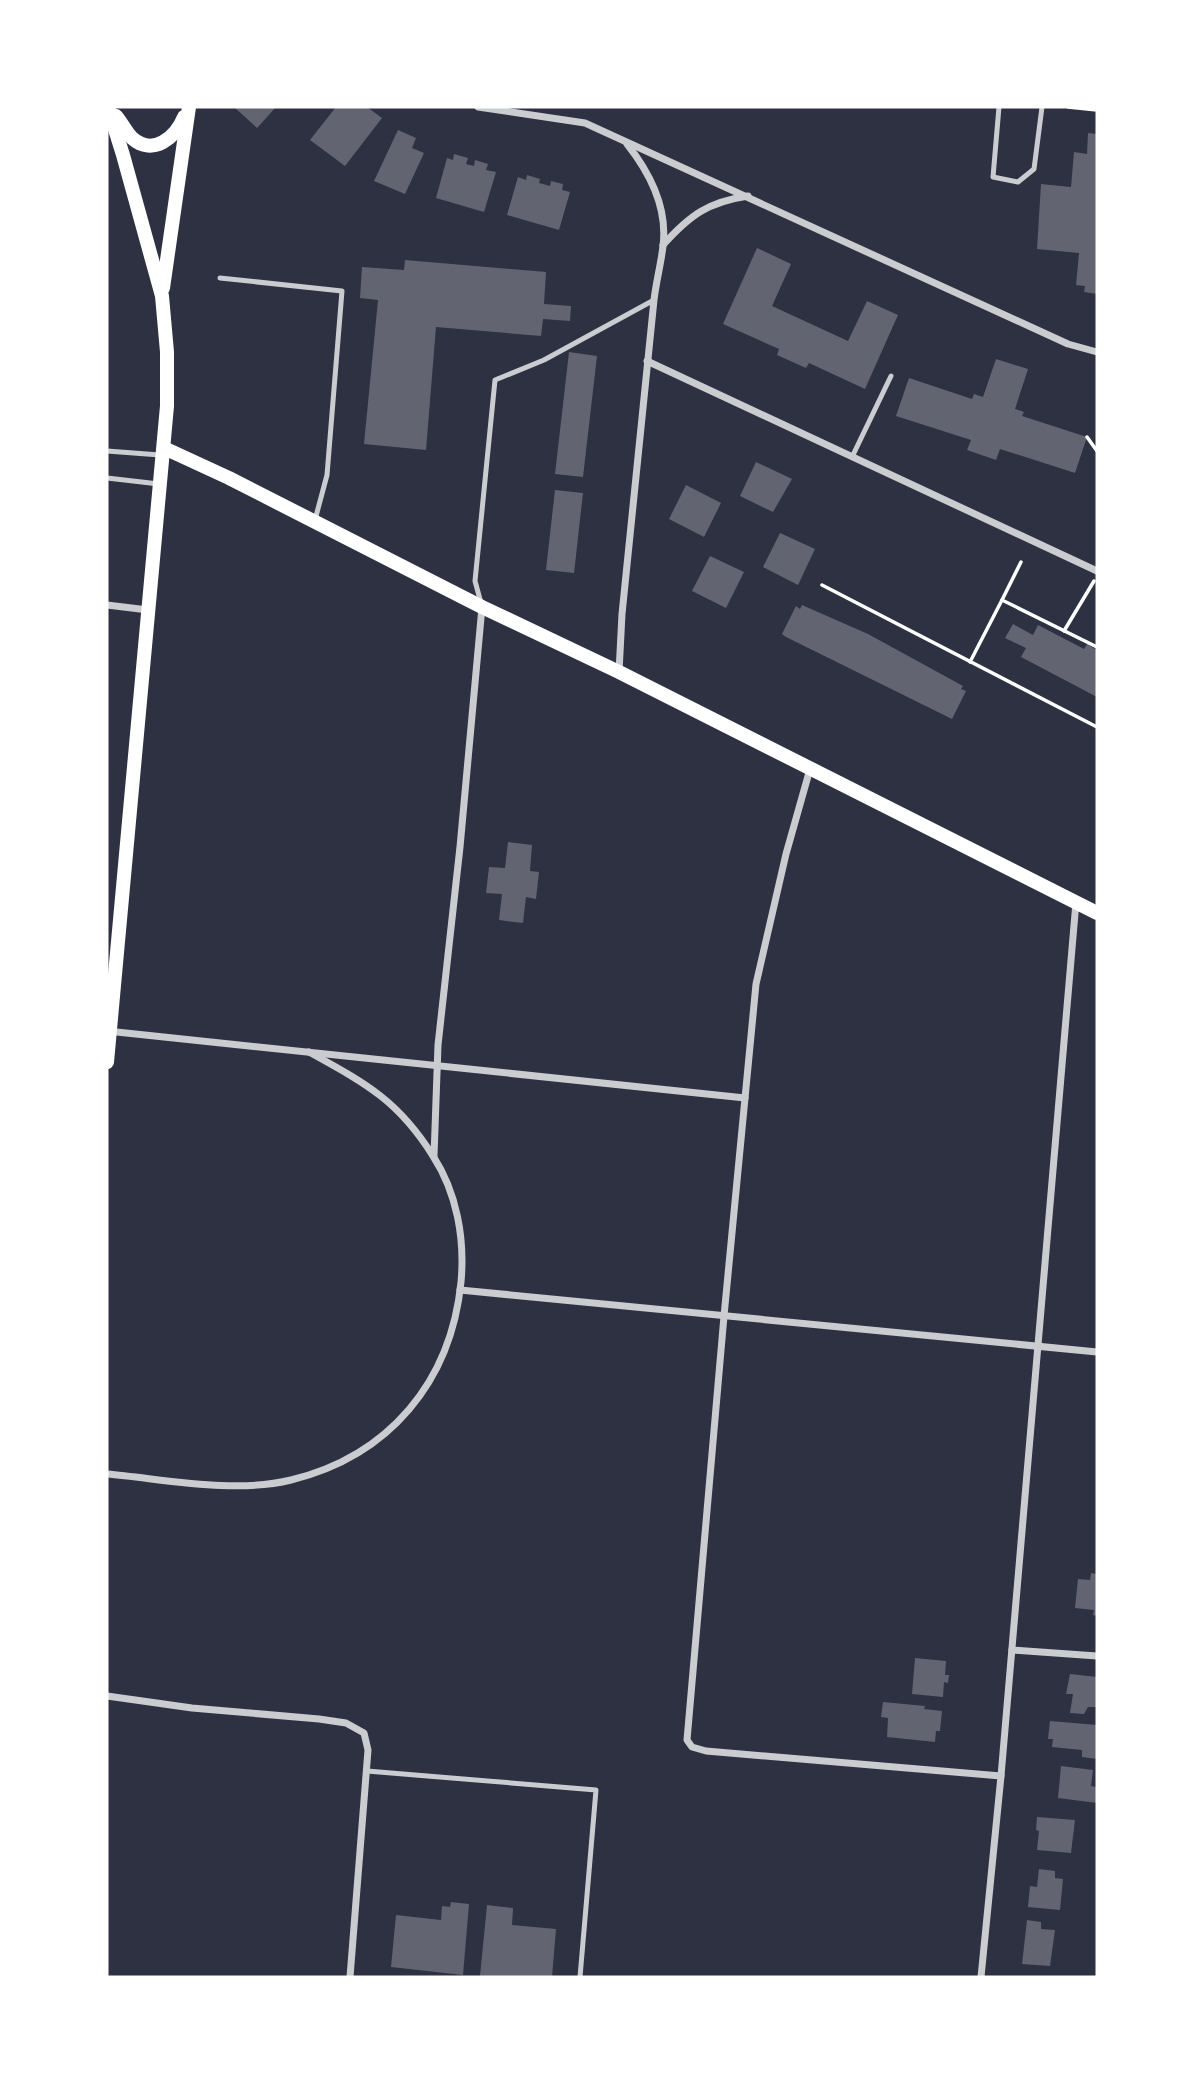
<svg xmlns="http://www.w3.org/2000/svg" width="1204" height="2084" viewBox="0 0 1204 2084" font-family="'Roboto Condensed',sans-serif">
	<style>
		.building { fill: #626471 }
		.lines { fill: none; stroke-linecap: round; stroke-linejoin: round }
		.path { stroke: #fff; stroke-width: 3.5 }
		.service { stroke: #caccd0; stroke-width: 5 }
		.minor { stroke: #caccd0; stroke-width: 7 }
		.secondary { stroke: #fff; stroke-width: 14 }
	</style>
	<rect width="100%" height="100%" fill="#2d3142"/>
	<g class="building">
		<path d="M234,107H276L257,128Z"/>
		<path d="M336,107H367L382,118L345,166L310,140Z"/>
		<path d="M398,130L416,138L412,148L424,153L405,194L374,181Z"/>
		<path d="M1088,133L1097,134V294L1084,292L1085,286L1076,285L1079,253L1037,249L1041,184L1071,187L1074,152L1087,154Z"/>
		<path d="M454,154L468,158L466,164L474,166L475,160L488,164L486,170L496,172L484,212L436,198L447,158L453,160Z"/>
		<path d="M527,175L540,179L539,183L550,186L551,181L563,184L562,190L570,192L559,230L507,215L518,177L526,180Z"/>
		<path d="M757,248L791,264L772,306L848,341L867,301L898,315L865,389L809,363L806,368L777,355L779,349L723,324Z"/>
		<path d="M405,260L546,272L544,304L571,306L570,321L543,319L541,336L436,327L426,450L364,444L378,300L360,298L362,267L404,270Z"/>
		<path d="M569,352L597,356L583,477L555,474Z"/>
		<path d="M996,359L1028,369L1015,409L1024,412L1022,416L1087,437L1075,473L1000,449L996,460L967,450L971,440L896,416L909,378L972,399L974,394L983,397Z"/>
		<path d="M756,462L792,479L773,512L740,496Z"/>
		<path d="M686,485L721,503L704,537L669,519Z"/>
		<path d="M555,490L583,493L574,573L546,570Z"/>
		<path d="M780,533L815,549L798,585L763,567Z"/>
		<path d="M710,556L744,572L726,608L692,591Z"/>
		<path d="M802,605L868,634L963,686L961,689L966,691L952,719L786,637L782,634L796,606L800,609Z"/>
		<path d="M1013,624L1033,635L1038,625L1084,649L1087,644L1097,650V697L1021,657L1026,648L1005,638Z"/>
		<path d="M508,842L532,845L530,871L539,872L536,899L526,897L523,923L499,920L502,894L486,893L489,867L505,868Z"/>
		<path d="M1091,1573L1097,1574V1616L1093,1615L1094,1610L1075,1608L1078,1579L1090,1580Z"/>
		<path d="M915,1658L946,1661L945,1675H949L948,1683L944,1682L943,1697L912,1694Z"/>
		<path d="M1070,1674L1097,1677V1707H1088L1084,1714L1070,1713L1073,1694H1066Z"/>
		<path d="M883,1702L925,1706L924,1709L942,1711L940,1731H936L935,1742L887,1737L888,1718L881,1717Z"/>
		<path d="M1050,1721L1097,1725V1759L1082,1757V1750L1052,1747L1053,1739H1048Z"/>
		<path d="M1061,1766L1093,1770L1091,1786L1097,1787V1803L1058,1798Z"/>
		<path d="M1037,1817L1075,1820L1071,1853L1037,1850L1039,1831L1036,1830Z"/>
		<path d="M1039,1869L1055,1871V1878L1063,1879L1060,1910L1028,1907L1030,1886L1037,1887Z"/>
		<path d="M451,1902L469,1904L463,1975L391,1967L396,1915L441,1920L442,1906L450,1907Z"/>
		<path d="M487,1905L513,1908L512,1925L556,1929L552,1977L480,1976Z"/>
		<path d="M1027,1920L1041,1922V1929L1055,1930L1050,1966L1022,1964Z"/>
	</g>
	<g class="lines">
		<g class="path">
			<path d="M1068,107L1097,110"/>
			<path d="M1087,437L1097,451"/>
			<path d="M1021,562L1002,600L1097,647"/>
			<path d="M822,585L1097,727"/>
			<path d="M1064,631L1094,581"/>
			<path d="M970,662L1002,600"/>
		</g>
		<g class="service">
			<path d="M999,107L993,177L1018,182L1034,169L1042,107"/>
			<path d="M220,278L342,291L327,475L315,520"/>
			<path d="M107,451L160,455"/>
			<path d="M853,455L891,376"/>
			<path d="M107,478L159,484"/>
			<path d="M481,603L475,581L495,380L544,360L654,300"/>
			<path d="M367,1771L596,1790L580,1977"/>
		</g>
		<g class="minor">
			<path d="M478,107L585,123L1068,344L1097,352"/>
			<path d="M663,245C690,215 708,202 748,196"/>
			<path d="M647,361L1097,571"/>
			<path d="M107,605L148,610"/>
			<path d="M619,672L622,614L654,300C656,282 661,264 663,246C668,207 650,173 627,144"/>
			<path d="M810,769L786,854L756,984L724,1316L687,1740L692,1747L706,1751L1001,1776"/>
			<path d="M107,1031L745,1098"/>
			<path d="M434,1156L438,1045L460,847L482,607"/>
			<path d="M460,1290L1097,1352"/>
			<path d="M107,1474C164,1479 234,1494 291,1480C389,1456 451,1382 461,1282C465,1239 457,1193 433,1156C398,1100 365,1083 309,1052"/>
			<path d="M1012,1650L1097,1656"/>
			<path d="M107,1696L192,1708L319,1719L346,1723L364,1733L368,1750L350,1977"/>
			<path d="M981,1977L1001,1776L1076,902"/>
		</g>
		<g class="secondary">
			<path d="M116,116C122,123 126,132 132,138C153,157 176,137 184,117"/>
			<path d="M163,288L189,107"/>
			<path d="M164,448L229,478L482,607L619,672L1097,913"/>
			<path d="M107,1062L167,406V352L162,296L123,155L108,107"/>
		</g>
	</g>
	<rect width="1204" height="2084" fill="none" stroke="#ffffff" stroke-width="217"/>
</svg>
